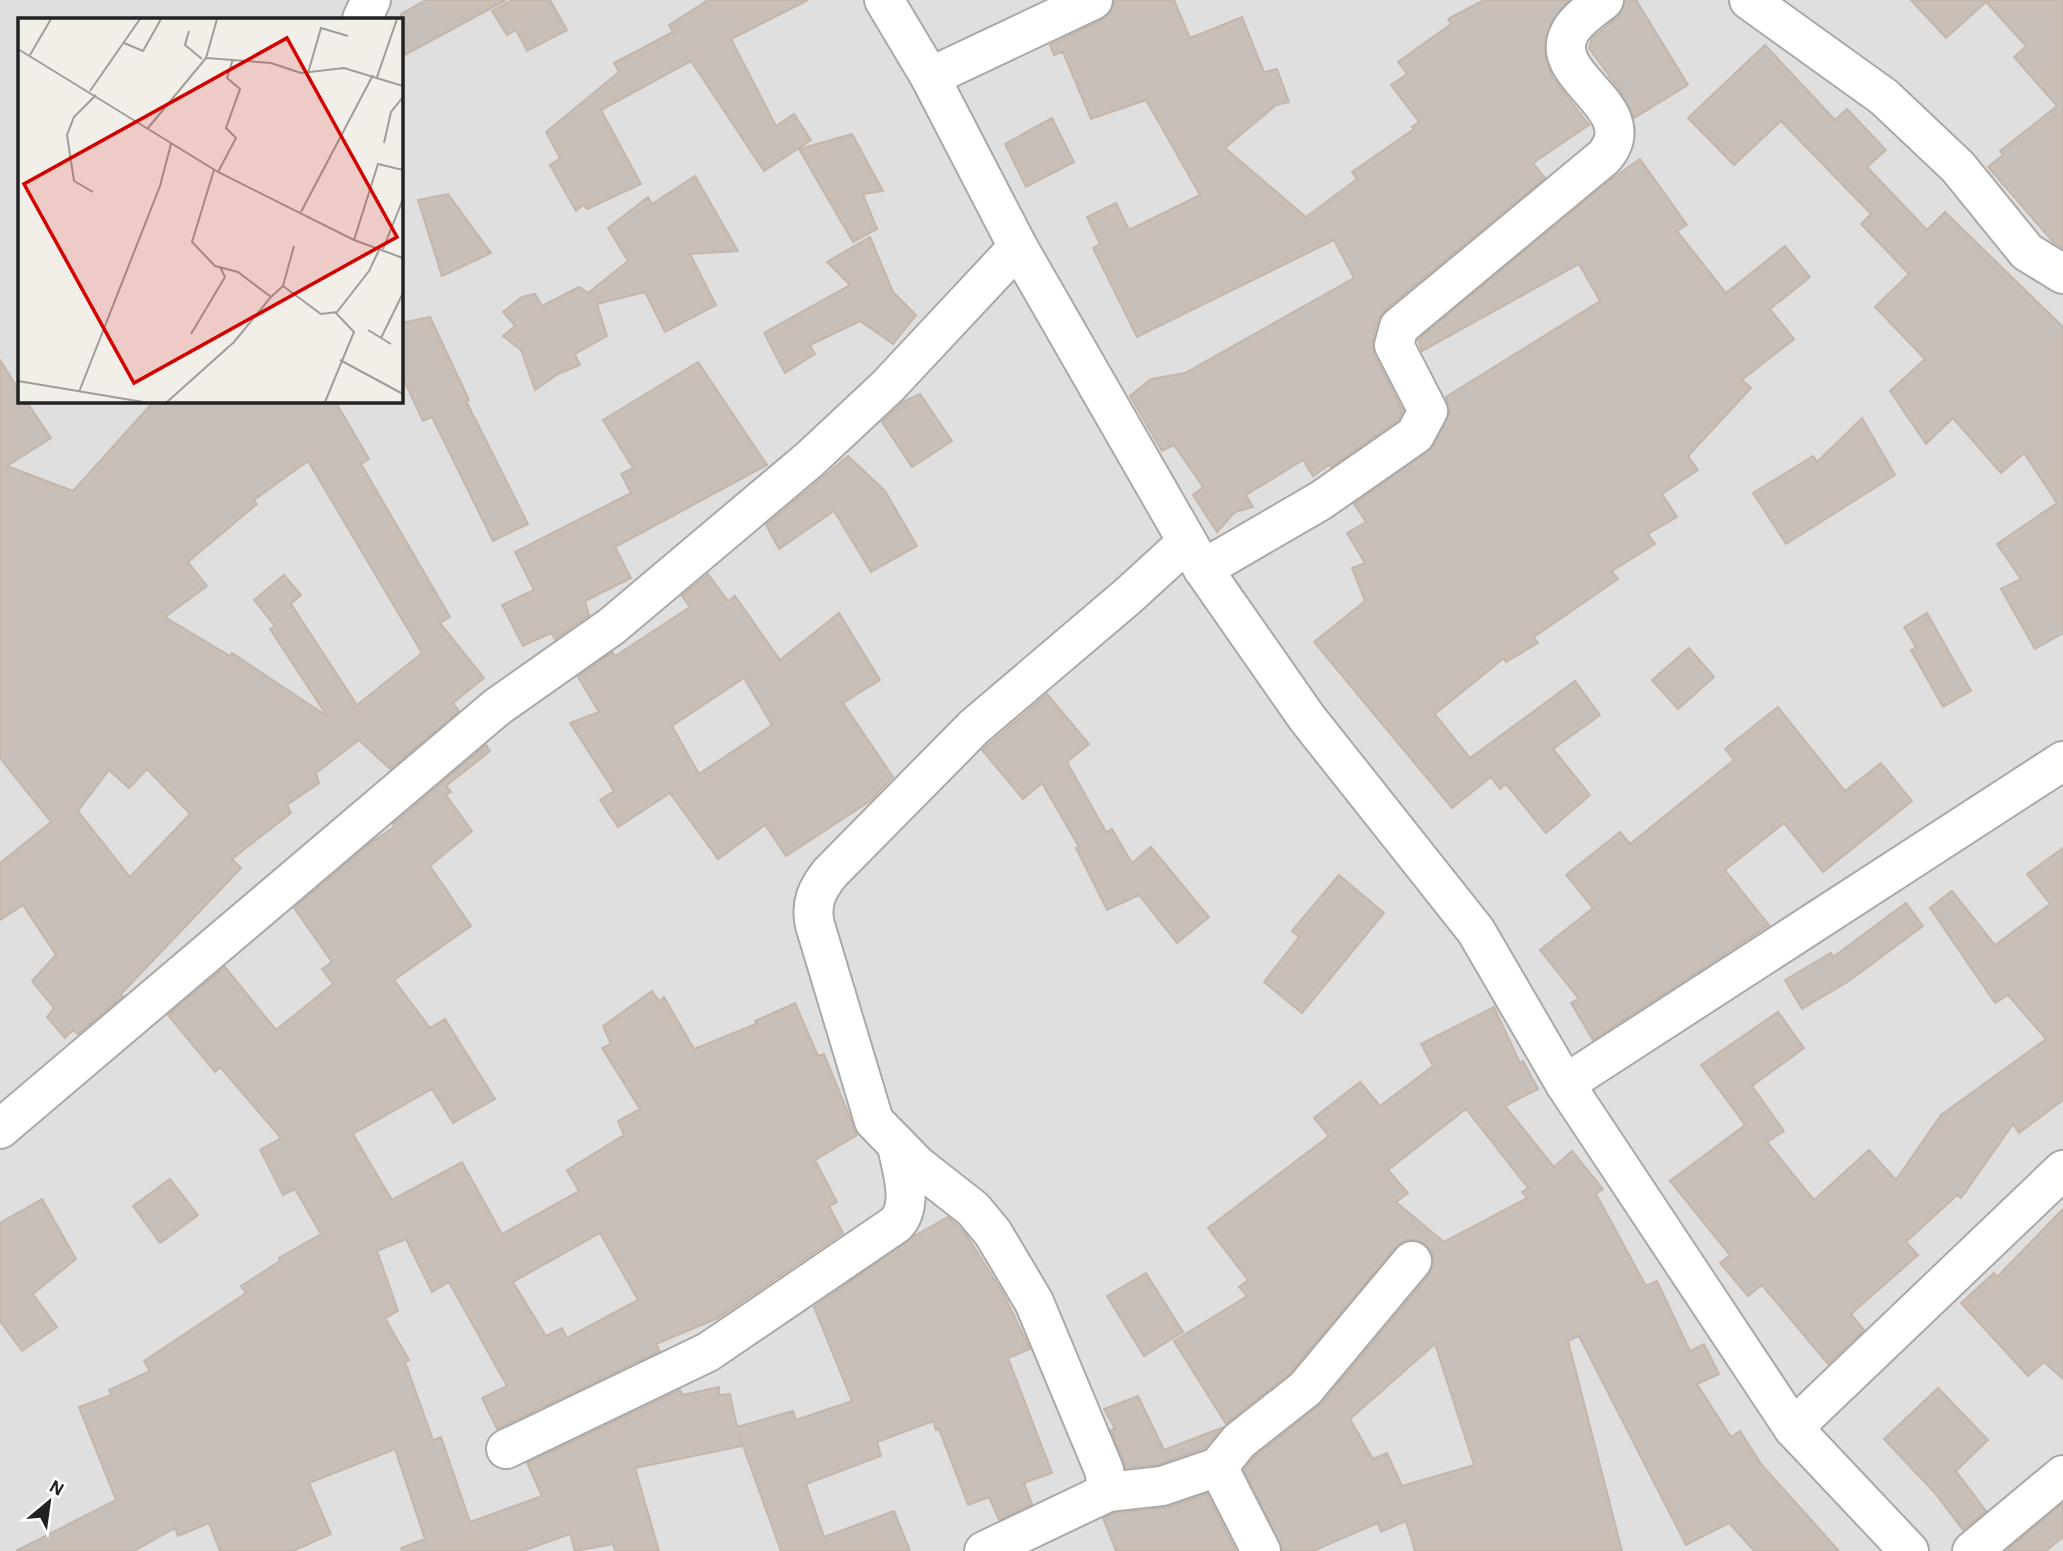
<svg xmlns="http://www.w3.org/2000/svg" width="2063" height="1551" viewBox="0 0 2063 1551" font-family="'Alegreya Sans',sans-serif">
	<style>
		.residential { fill: #e0dfdf; fill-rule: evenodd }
		.building { fill: #c7bfb8; stroke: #c4b6ab; stroke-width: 2; fill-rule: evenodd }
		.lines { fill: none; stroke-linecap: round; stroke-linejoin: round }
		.minor-casing { stroke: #a9a9a9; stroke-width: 42 }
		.minor { stroke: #fff; stroke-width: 38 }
		.inset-road { fill: none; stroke: #9f9d99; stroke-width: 2 }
		.view { fill: #d40000; fill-opacity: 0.15; stroke: #d40000; stroke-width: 3.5 }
		.inset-edge { fill: none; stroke: #222; stroke-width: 3.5 }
	</style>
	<rect width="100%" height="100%" fill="#f2efe9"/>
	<path class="residential" d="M0,0H2063V1551H0ZM19,19H401V401H19Z"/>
	<g class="building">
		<path d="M426,0H506L401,57V14Z"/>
		<path d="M512,0H550L567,30L527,51L516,30L507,35L492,11Z"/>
		<path d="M708,0H808L731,39L776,126L794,114L811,140L764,171L691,61L601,110L641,184L587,209L583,205L576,211L550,165L560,158L546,132L619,72L614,63L673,32L669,25Z"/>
		<path d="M1115,0H1174L1190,38L1242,17L1264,72L1277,69L1289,102L1276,105L1225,148L1306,217L1357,179L1352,172L1414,129L1412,127L1419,122L1391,85L1407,74L1398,62L1451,24L1448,19L1484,0H1569L1550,24L1545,56L1553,78L1589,125L1533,163L1545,178L1385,310L1378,320L1373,339L1374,354L1403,411L1398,420L1331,467L1329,465L1313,476L1303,460L1246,495L1253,507L1235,512L1217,532L1193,495L1203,487L1174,445L1162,451L1130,396L1151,379L1185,373L1354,278L1334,240L1137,337L1093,248L1100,244L1087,217L1116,203L1129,230L1200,195L1146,100L1091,119L1063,52L1054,55L1050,45L1103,19L1111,12Z"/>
		<path d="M1625,0H1636L1688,85L1634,118L1623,95L1589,48L1592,38L1618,17Z"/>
		<path d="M1911,0H2063V248L2054,243L1988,167L2003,155L2000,151L2057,106L2014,57L2026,46L1986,2L1946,38Z"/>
		<path d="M1765,45L1835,120L1847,109L1886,150L1867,167L1927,230L1945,212L2063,327V633L2035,649L2001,589L2021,579L1997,544L2057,503L2024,453L2001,473L1953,418L1926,444L1890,391L1925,359L1875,307L1909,274L1861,224L1871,214L1781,121L1734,165L1688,118Z"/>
		<path d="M1052,118L1074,162L1026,187L1005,144Z"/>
		<path d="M852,134L883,191L863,194L877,229L853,242L799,149Z"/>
		<path d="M1640,159L1687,225L1677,231L1726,293L1785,246L1810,277L1770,309L1794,339L1742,380L1751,388L1688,456L1698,470L1662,494L1677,517L1648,534L1655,544L1612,571L1618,579L1534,637L1538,643L1506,662L1504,658L1435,714L1470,758L1575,681L1600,715L1553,749L1590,795L1546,833L1506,784L1500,789L1491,777L1452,808L1314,642L1365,601L1352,568L1365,563L1347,533L1366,522L1354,504L1434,446L1450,412L1446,397L1600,301L1579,264L1422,351L1418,339L1606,183Z"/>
		<path d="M695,176L738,251L690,254L716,305L665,332L645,292L597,304L607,336L575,354L580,365L558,374L535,390L521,350L503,336L515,326L503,312L522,297L535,294L542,306L579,287L588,293L628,261L608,228L648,197L652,204Z"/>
		<path d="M448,194L491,253L442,276L418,200Z"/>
		<path d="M870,237L893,292L916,315L893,344L860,321L810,345L815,354L785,373L764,333L850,285L827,262Z"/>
		<path d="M430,317L469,400L466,401L528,524L493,541L432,417L423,421L401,374V323Z"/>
		<path d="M0,360L19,390V401H26L51,438L7,466L73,491L154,401H335L369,459L361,464L450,617L440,623L484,678L453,703L459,711L390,769L359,740L316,773L319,783L287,805L291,813L232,859L241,868L121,994L123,996L78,1034L73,1030L65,1038L47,1017L54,1008L32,981L56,955L23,905L0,920V863L51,822L0,758ZM308,461L422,653L357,705L291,604L301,595L284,575L254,600L275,626L270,629L327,716L232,653L230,656L165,617L207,586L188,562L257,504L254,500ZM147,769L190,814L130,877L78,811L109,770L129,788Z"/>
		<path d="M698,362L767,465L615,547L631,578L585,601L589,615L555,639L551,633L523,646L502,605L534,590L515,552L631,493L621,474L633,468L603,420Z"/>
		<path d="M920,394L952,441L912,467L882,422L904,401Z"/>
		<path d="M1862,418L1895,475L1786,544L1753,493L1813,456L1817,462Z"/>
		<path d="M848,456L885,491L917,546L871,572L834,511L779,549L766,525Z"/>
		<path d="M708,574L728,601L735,596L780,660L839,613L880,680L843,703L893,777L870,801L786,856L765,825L718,859L670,793L618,827L600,800L614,791L570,723L599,712L578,677L612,652L615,656L690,607L682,596ZM744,678L772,725L699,774L672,726Z"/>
		<path d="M1927,613L1971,691L1943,707L1911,650L1916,647L1904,627Z"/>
		<path d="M1689,648L1714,677L1678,709L1652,680Z"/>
		<path d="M1047,694L1089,744L1067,762L1106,832L1112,829L1132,863L1151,847L1209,917L1177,943L1139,895L1107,910L1076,848L1079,847L1042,783L1023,799L982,750Z"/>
		<path d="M1778,707L1845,791L1881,763L1912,801L1823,872L1784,823L1725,870L1769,925L1593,1040L1571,1003L1579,999L1540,950L1593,908L1566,875L1620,832L1630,844L1734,760L1725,749Z"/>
		<path d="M486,745L490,751L446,786L451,792L446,795L472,831L430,866L471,926L394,980L430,1028L445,1019L495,1099L453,1123L432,1089L353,1134L392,1200L462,1162L502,1234L579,1191L567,1170L624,1135L618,1121L640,1109L602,1048L611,1044L603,1026L652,991L659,1001L664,997L694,1049L756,1024L755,1021L795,1003L818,1056L824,1054L857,1135L815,1160L837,1202L829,1206L843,1233L718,1318L656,1344L660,1351L497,1429L482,1398L507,1386L449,1282L432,1292L406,1239L377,1251L398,1311L385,1318L409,1360L405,1362L433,1440L441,1437L470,1522L542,1496L527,1463L680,1390L683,1395L719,1387V1395L730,1394L737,1427L793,1411L796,1420L852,1401L814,1307L914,1236L948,1217L965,1233L1003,1293L1030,1349L1008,1358L1052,1473L1024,1483L1032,1504L999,1520L989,1497L968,1505L939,1429L936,1430L933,1421L877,1442L881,1456L806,1484L824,1537L894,1511L910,1551H781L738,1432L742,1446L635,1468L659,1551H615L613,1544L575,1551L570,1534L523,1551H402L401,1548L425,1539L395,1449L309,1483L331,1534L293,1551H220L209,1523L178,1536L175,1528L134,1551H16L116,1500L79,1407L111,1395L109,1390L150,1371L144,1361L246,1293L241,1286L280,1261L279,1258L321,1234L295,1189L283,1195L260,1150L281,1138L220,1067L215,1072L168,1015L225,967L276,1030L333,984L322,969L332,962L294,908L373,841L394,827L393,824ZM600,1233L638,1300L567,1338L562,1328L546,1336L513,1282Z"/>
		<path d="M2063,848V1100L2019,1133L2013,1124L1961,1198L1957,1195L1906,1242L1918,1255L1851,1314L1864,1330L1828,1364L1762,1285L1748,1296L1720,1263L1730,1255L1670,1181L1745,1125L1701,1065L1778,1012L1804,1048L1752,1086L1784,1131L1767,1142L1814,1200L1869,1150L1896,1180L1941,1115L2046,1039L2008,995L1995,1003L1930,908L1952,891L1995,945L2050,904L2027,874Z"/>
		<path d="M1339,875L1384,913L1302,1013L1264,982L1299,937L1292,931Z"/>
		<path d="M1906,903L1923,926L1849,981L1802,1009L1785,980L1831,953L1833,957Z"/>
		<path d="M1494,1007L1520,1063L1523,1061L1538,1089L1505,1106L1554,1167L1572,1151L1603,1189L1596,1194L1646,1286L1657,1281L1690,1351L1704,1344L1719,1374L1697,1384L1731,1437L1740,1431L1761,1464L1839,1551H1754L1729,1523L1686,1545L1579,1336L1568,1341L1622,1551H1415L1406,1521L1381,1532L1378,1523L1313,1551H1283L1244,1470L1254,1457L1322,1403L1429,1275L1433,1265V1254L1426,1245L1416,1240H1405L1396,1247L1290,1373L1226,1424L1174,1341L1247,1296L1239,1287L1248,1280L1208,1228L1329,1136L1314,1118L1360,1082L1380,1106L1433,1066L1421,1044ZM1466,1109L1528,1188L1522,1192L1527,1198L1444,1242L1396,1202L1408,1193L1388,1170ZM1435,1344L1474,1465L1402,1486L1387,1453L1373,1459L1350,1419Z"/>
		<path d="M170,1179L198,1215L160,1243L133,1206Z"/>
		<path d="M42,1199L76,1259L33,1294L57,1327L22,1351L0,1321V1223Z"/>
		<path d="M2063,1209V1379L2044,1362L2028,1376L1961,1303L1994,1273L1997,1277Z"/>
		<path d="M1146,1273L1183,1332L1144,1356L1107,1296Z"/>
		<path d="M1938,1388L1988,1440L1956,1471L1986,1511L1963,1530L1935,1493L1884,1439Z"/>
		<path d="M1138,1396L1164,1450L1221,1428L1205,1448L1157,1465L1126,1468L1111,1430L1115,1428L1104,1409Z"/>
		<path d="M1207,1494L1236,1551H1116L1103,1518L1114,1513L1169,1507Z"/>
		<path d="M2063,1503V1537L2046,1551H2006Z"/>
	</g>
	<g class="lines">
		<defs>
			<g id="minor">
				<path d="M884,0L930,77L1018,247L1203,569L1307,718L1476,931L1565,1084L1793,1428L1909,1551"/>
				<path d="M1749,0L1884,97L1958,167L2027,252L2063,274"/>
				<path d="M362,19L371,0"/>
				<path d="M930,77L1093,0"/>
				<path d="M1203,569L1320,501L1415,435L1428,411L1394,345L1399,327L1604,157C1646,108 1547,78 1569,34C1575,20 1592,10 1604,0"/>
				<path d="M1565,1084L2063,761"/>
				<path d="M0,1129L497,707L612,626L810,459L888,386L1018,247"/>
				<path d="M1793,1428L2063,1170"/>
				<path d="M506,1449L708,1352L896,1224C914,1205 902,1170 897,1146"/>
				<path d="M1218,1467L1261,1551"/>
				<path d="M1108,1492L1162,1486L1218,1467L1239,1441L1305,1389L1412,1261"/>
				<path d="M984,1551L1108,1492L1104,1470L1034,1302L993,1233L973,1209L917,1165L874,1121L815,925C810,904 817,889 830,873L974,727L1128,596L1187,542"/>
				<path d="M1972,1551L2063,1475"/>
			</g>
		</defs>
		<use href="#minor" class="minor-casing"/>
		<use href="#minor" class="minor"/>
	</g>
	<g transform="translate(18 18)">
		<rect width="385" height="385" fill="#f2efe9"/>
		<path class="inset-road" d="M171,13L167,27L184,41M106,25L125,33L143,1M0,31L200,154L336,222L385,240M12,37L33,1M188,40L199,1M290,55L303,10L330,18M359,59L379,1M72,73L122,1M130,110L188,40L253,45L283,55L326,50L385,68M366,125L373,94L385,79M200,154L218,120L208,110L222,71L209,60L215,41M75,174L56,163L49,117L56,99L78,77M283,194L355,57M336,222L360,146L385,152M365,231L385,181M265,268L303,296L319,294L351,253L362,230M253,279L265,268L276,228M350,312L373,326M173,316L207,259L202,249M363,320L385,275M322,342L385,376M0,363L125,384M61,374L142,168L153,126M149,384L216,324L253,279L220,254L197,248L174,224L196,152M307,384L336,314L317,294"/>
		<path class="view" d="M269,20L379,219L116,365L6,166Z"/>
		<rect width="385" height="385" class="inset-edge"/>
	</g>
	<g transform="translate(49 1502) rotate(29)" stroke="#ffffff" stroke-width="5" paint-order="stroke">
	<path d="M0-5L12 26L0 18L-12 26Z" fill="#222222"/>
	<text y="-10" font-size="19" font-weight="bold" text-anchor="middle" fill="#222222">N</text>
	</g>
</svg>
